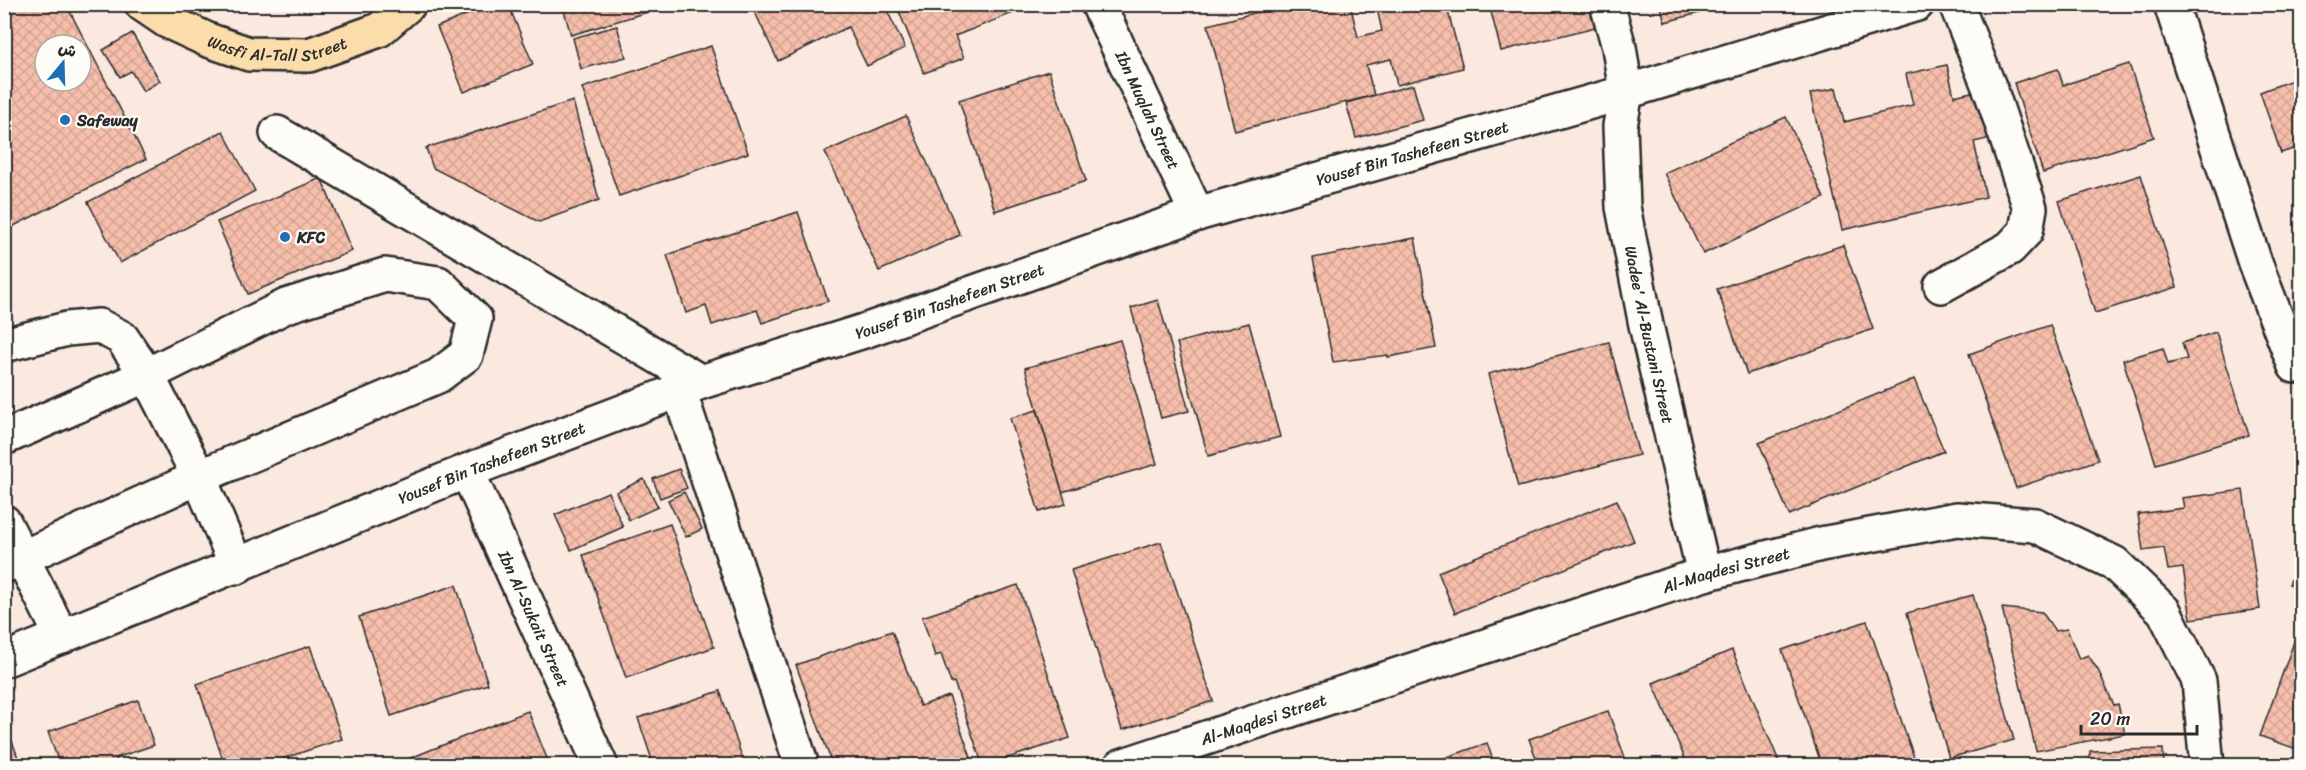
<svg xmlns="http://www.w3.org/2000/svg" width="2306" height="770" viewBox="0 0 2306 770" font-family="Sriracha,'Playpen Sans Arabic',sans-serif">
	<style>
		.building { fill: url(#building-cross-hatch); stroke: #2b2b2b; stroke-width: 1.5; fill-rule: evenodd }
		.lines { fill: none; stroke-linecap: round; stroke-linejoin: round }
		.minor-casing { stroke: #2b2b2b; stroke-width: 38 }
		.major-casing { stroke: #2b2b2b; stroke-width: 38 }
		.minor { stroke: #fdfcf7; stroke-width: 33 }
		.major { stroke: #fbddab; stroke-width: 33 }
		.poi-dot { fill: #1f6fb2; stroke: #fdfcf7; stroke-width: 2 }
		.labels { text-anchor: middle; stroke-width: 4.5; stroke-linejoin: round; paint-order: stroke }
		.street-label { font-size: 16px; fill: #2b2b2b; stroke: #fdfcf7 }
		.poi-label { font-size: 16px; font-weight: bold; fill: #2b2b2b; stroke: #fdfcf7; text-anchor: start }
	</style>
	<defs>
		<pattern id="building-cross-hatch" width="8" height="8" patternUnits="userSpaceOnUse" patternTransform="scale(1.5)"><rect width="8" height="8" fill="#f6beab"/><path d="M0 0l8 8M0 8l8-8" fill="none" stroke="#d3a393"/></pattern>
	</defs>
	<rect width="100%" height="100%" fill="#fbe9e0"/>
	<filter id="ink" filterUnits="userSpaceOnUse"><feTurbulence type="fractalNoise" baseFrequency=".0167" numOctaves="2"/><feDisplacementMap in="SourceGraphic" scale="12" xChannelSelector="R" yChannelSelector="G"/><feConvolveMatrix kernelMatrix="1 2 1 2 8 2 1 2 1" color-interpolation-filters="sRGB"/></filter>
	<g filter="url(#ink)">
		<g class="building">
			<path d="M4,4H66L146,159L4,231ZM45,45H81V81H45Z"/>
			<path d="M493,4H508L533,64L464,92L437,27Z"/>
			<path d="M562,4H674L571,35Z"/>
			<path d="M751,4H884L905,48L867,66L848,27L778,61Z"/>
			<path d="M896,4H1027L1028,7L955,36L964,58L924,73Z"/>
			<path d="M1288,4H1350L1358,37L1382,31L1376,4H1446L1463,68L1397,85L1391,59L1366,65L1374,95L1235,131L1208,25Z"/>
			<path d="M1489,4H1597L1603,25L1501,51Z"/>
			<path d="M1660,4H1733L1665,22Z"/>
			<path d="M617,26L626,57L581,69L573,38Z"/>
			<path d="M132,33L160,81L143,91L131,71L120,77L103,50Z"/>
			<path d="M711,46L748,153L619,196L582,88Z"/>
			<path d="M2129,64L2154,137L2043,173L2014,83L2058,69L2063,85Z"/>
			<path d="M1947,65L1954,96L1980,90L1991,138L1974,142L1986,197L1842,230L1810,94L1836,88L1844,122L1913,105L1906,74Z"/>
			<path d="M2302,65V146L2281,153L2260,92L2295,79L2291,69Z"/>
			<path d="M1049,71L1086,181L995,211L959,100Z"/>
			<path d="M1413,85L1423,120L1356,138L1346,103Z"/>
			<path d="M573,101L599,200L539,222L433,168L426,148Z"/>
			<path d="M906,116L960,235L879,271L825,152Z"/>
			<path d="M1786,117L1824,198L1703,254L1664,173Z"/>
			<path d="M223,131L255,191L120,263L88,202Z"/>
			<path d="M2141,175L2177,287L2095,313L2059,201Z"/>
			<path d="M321,178L352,251L248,294L217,222Z"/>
			<path d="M798,212L828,301L762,323L757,310L712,325L706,306L686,313L667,255Z"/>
			<path d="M1415,238L1436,348L1388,357V355L1333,362L1313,258Z"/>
			<path d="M1843,245L1873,329L1747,374L1717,289Z"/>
			<path d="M1158,300L1189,411L1161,418L1131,308Z"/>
			<path d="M1249,323L1280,437L1208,456L1177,343Z"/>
			<path d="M2050,325L2098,460L2016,488L1969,354Z"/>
			<path d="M2216,332L2249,435L2156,464L2123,360L2163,348L2168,364L2187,359L2182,343Z"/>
			<path d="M1120,340L1157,464L1062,492L1025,368Z"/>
			<path d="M1609,342L1639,455L1518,487L1488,374Z"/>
			<path d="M1914,379L1944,451L1789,515L1759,443Z"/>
			<path d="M1037,410L1066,504L1039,512L1010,418Z"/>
			<path d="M679,469L687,488L660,498L653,479Z"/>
			<path d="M644,479L658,507L629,520L616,492Z"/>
			<path d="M2243,490L2260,609L2191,619L2183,568L2168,570L2164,548L2143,551L2138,514L2184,508L2182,498Z"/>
			<path d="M608,492L623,527L571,550L555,515Z"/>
			<path d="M684,492L702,529L686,537L668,500Z"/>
			<path d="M1617,500L1634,541L1455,613L1438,572Z"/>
			<path d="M670,524L714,647L626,678L583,555Z"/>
			<path d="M1161,542L1213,701L1122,730L1071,570Z"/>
			<path d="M2302,553V589L2289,584Z"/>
			<path d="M456,585L488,684L391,716L359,617Z"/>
			<path d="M1018,585L1070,738L983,766L954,682L951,683L941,654L935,656L922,617Z"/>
			<path d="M1973,595L2014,740L1949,758L1907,613Z"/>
			<path d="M2002,608L2042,612L2055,631L2067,629L2079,659L2088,655L2098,670L2114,705L2118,704L2125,734L2036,751Z"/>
			<path d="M1867,621L1917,766H1822L1782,650Z"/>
			<path d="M892,631L920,706L949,696L974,766H833L796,665Z"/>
			<path d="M2295,639L2302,641V751L2260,736Z"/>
			<path d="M310,646L342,739L261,766H225L197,684Z"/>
			<path d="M1732,650L1781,766H1688L1653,683Z"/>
			<path d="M720,691L745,766H654L638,718Z"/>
			<path d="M138,700L154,745L116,758L119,766H60L48,732Z"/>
			<path d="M528,711L550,766L393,765Z"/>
			<path d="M1608,711L1628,766H1539L1529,739Z"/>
			<path d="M12,741L21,766H4V744Z"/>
			<path d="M1487,743L1495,766H1422Z"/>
			<path d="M2163,749L2164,766H2090V751Z"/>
		</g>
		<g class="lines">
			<defs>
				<g id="minor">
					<path id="s1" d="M1098,4L1197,214"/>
					<path id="s2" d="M1607,4L1619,47L1626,92L1620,126L1623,207L1646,325L1704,574"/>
					<path d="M2171,4L2255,263L2295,366"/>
					<path d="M277,133L701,382"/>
					<path d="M1941,286L2010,248L2026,231L2030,208L1992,94L1956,4"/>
					<path d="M4,345L67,329L99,326L122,338L147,375L199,477L237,567"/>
					<path d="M679,390L802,766"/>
					<path d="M4,438L147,375L286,306L385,275L438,283L475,319L466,355L438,376L199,477L4,566"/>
					<path id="s3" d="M467,471L601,766"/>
					<path d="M4,522L62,637"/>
					<path id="s4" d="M4,660L467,471L701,382L867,330L1197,214L1626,92L1917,4"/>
					<path id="s5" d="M1121,766L1704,574L1821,544L1957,519L2035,525L2114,563L2164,611L2199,681L2207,766"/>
				</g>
				<g id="major">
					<path id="s6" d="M142,4L167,21L208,40L249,54L309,55L379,30L409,4"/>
				</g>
			</defs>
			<use href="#minor" class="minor-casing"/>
			<use href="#major" class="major-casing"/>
			<use href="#minor" class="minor"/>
			<use href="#major" class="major"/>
		</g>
	</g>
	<g class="poi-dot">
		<circle cx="65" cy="120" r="6"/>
		<circle cx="285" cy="237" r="6"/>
	</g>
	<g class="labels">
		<g class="street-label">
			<text dy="6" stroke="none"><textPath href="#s6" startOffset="147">Wasfi Al-Tall Street</textPath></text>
			<text dy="6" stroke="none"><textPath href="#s1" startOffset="117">Ibn Muqlah Street</textPath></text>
			<text dy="6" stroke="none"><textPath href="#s4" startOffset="1498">Yousef Bin Tashefeen Street</textPath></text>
			<text dy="6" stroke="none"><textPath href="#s4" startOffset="1012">Yousef Bin Tashefeen Street</textPath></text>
			<text dy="6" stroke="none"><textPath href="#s2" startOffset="336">Wadee' Al-Bustani Street</textPath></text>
			<text dy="6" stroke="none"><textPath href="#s4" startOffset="526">Yousef Bin Tashefeen Street</textPath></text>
			<text dy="6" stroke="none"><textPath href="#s5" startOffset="636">Al-Maqdesi Street</textPath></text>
			<text dy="6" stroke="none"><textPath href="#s3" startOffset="162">Ibn Al-Sukait Street</textPath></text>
			<text dy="6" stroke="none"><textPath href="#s5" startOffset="150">Al-Maqdesi Street</textPath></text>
		</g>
		<g class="poi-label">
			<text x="77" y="126">Safeway</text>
			<text x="297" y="243">KFC</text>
		</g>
	</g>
	<rect width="2306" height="770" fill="none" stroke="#fdfcf7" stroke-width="24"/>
	<rect x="12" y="12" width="2282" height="746" fill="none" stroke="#2b2b2b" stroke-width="2" filter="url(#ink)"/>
	<g transform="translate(63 63) rotate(19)"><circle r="28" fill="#fdfcf7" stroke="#a9a8a5" stroke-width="1.5"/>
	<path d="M0-4.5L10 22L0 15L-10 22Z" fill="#1f6fb2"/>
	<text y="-9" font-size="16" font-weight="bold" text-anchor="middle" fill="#2b2b2b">ش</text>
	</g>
	<path d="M2081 725v9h116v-9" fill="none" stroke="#2b2b2b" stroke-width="3"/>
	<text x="2090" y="725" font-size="18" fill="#2b2b2b" stroke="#fdfcf7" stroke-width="4.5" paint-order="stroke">20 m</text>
</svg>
